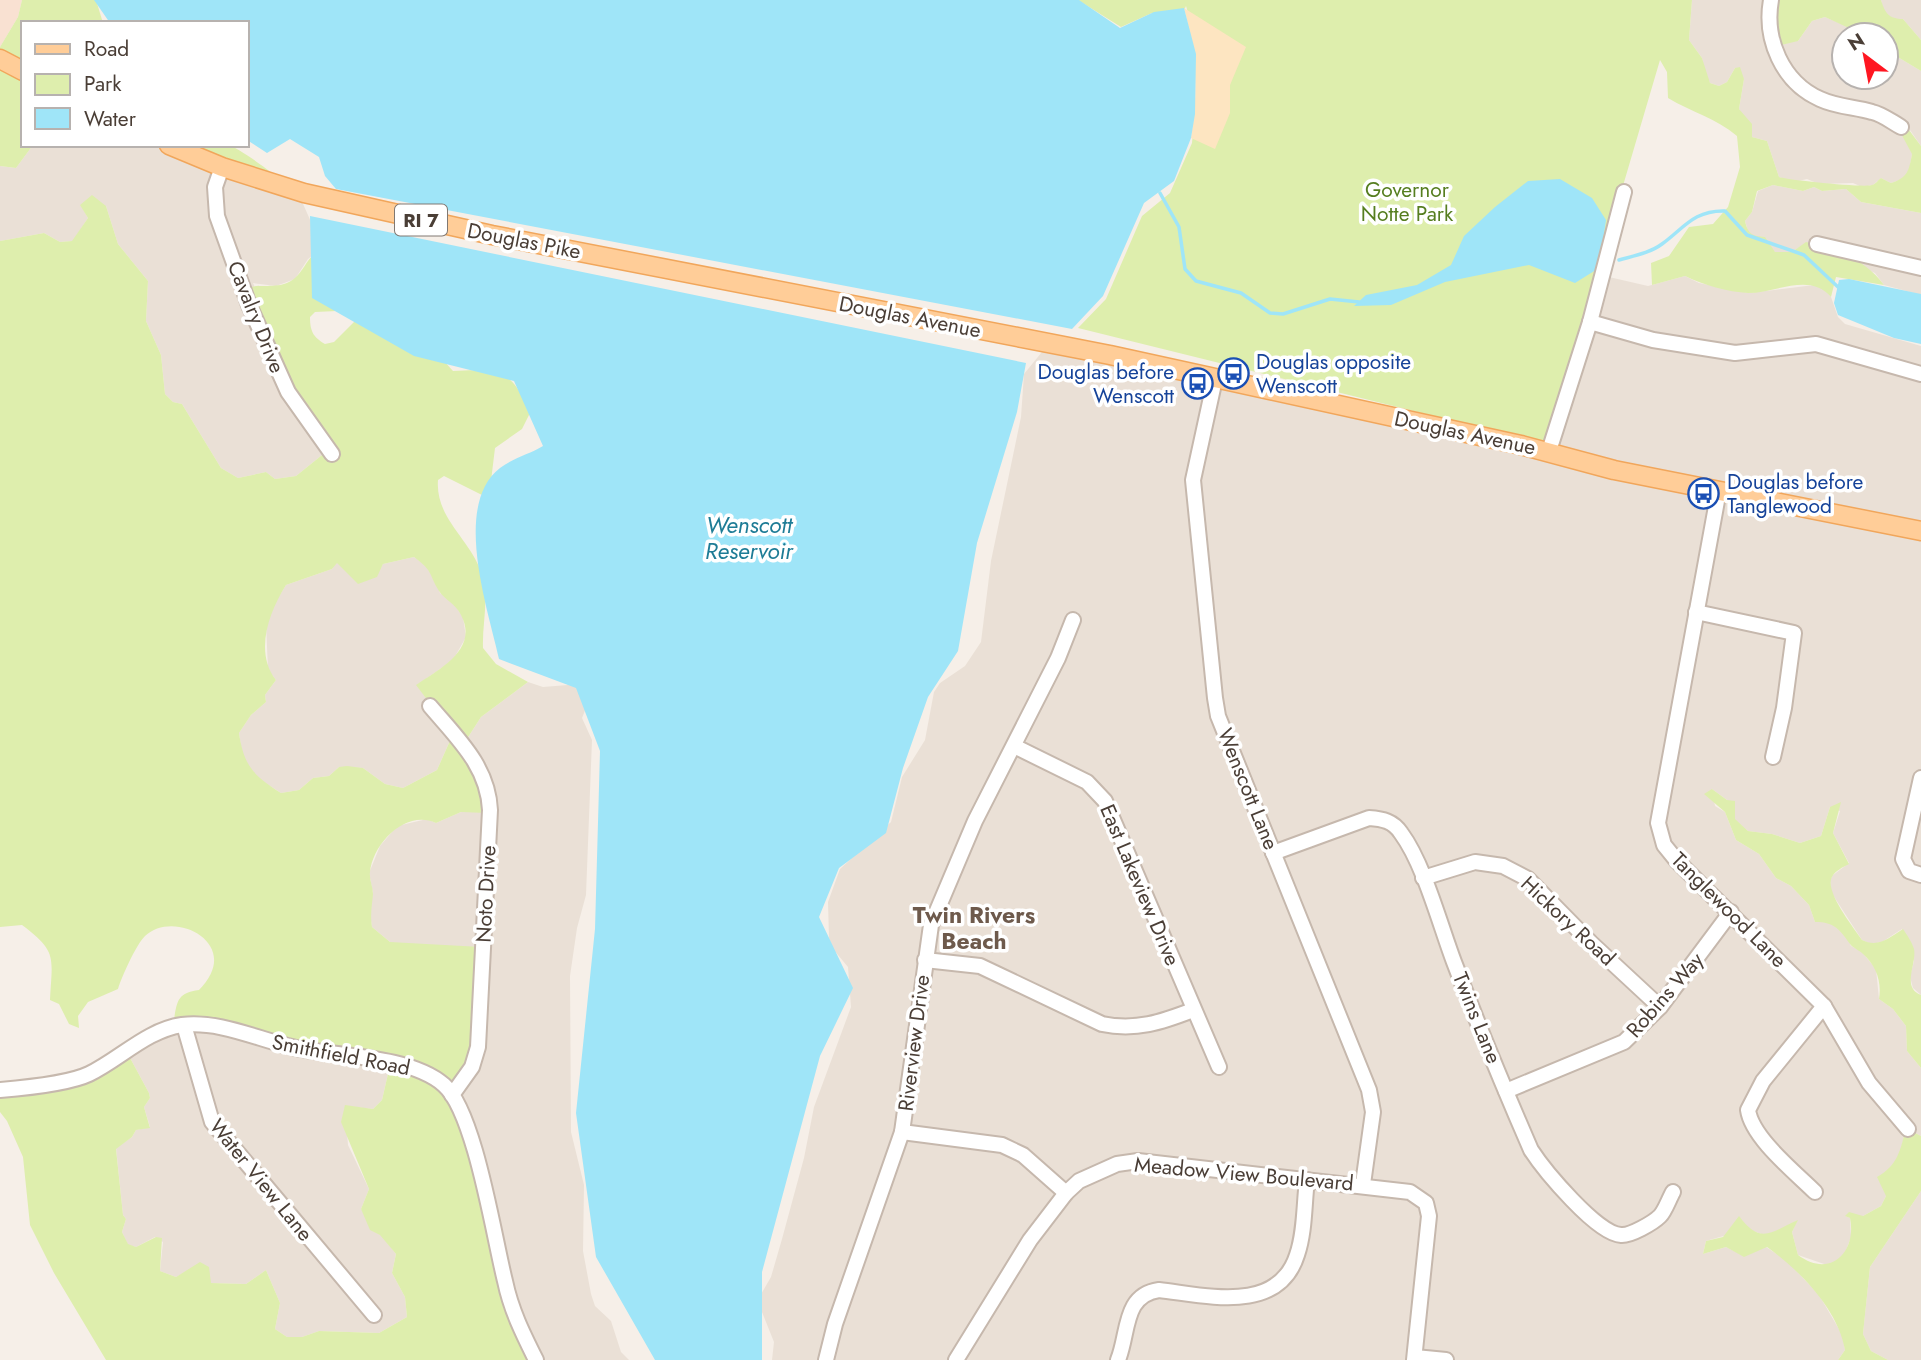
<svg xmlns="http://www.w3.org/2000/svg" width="1921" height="1360" viewBox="0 0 1921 1360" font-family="Jost,sans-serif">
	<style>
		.residential { fill: #eae0d6 }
		.commercial { fill: #f9e1d2 }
		.green { fill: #deeead; fill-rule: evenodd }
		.sand { fill: #fde5c1 }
		.water { fill: #9fe5f8 }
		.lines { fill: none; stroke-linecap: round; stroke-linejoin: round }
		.stream { stroke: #9fe5f8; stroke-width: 3.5 }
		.minor-casing { stroke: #c6b8ad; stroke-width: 18 }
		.major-casing { stroke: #f1a65b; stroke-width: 21 }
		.minor { stroke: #fff; stroke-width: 14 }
		.major { stroke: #ffcd98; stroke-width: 18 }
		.labels { text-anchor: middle; stroke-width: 7; stroke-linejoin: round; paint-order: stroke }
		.shield { fill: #fff; stroke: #807872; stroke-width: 2 }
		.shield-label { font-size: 19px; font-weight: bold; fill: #4a3e36 }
		.park-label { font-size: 21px; fill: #567e20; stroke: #fff }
		.street-label { font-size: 21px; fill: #4a3e36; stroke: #fff }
		.transit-label { font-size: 21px; fill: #164399; stroke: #fff; text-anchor: start }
		.water-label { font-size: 23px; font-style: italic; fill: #1e7c96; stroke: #fff }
		.neighbourhood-label { font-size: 23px; font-weight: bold; fill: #6e5a4c; stroke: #fff }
	</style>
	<rect width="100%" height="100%" fill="#f6efe8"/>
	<g class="residential">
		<path d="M1692,0H1772L1798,41L1812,21L1825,17L1863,33L1844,35V77H1886V50L1921,71V146L1910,130L1912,154L1909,172L1903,179L1891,183L1881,178L1873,185L1862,187L1853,183L1819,184L1807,179L1794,182L1779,177L1767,141L1752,137L1739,109L1744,79L1735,68L1727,82L1719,86L1710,83L1705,74L1702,58L1689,40Z"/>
		<path d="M1881,0H1921V40L1903,19H1893L1884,12Z"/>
		<path d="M33,145H160L206,165L300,197L311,222L318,251L308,259L295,279L276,286L253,283L327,451L296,476L275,479L266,472L238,478L221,468L182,404L173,402L165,394L161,355L146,321L148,281L118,244L106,206L81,205L88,218L73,241L60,242L44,233L0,241V166L16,168Z"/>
		<path d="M1773,185L1803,191L1814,187L1822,191L1846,189L1861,202L1921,213V295L1884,285L1875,273L1806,243L1792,252H1775L1753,236L1748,231L1745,221L1752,212L1758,191Z"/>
		<path d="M1685,276L1699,283L1749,293L1814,285L1825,289L1831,297L1838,317L1845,324L1921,346V995L1913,988L1910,977L1914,961L1902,929L1882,942L1871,944L1862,940L1831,892L1830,880L1833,875L1849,863L1833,833L1840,811L1830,807L1821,836L1800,843L1772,834L1748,831L1734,819L1727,800L1712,789L1715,806L1725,812L1736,840L1759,854L1776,878L1791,886L1809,905L1815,922H1827L1844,931L1851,946L1861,951L1876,969L1879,999L1893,1009L1906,1026L1907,1051L1921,1068V1136L1906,1128L1899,1158L1886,1172V1196L1881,1206L1863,1216H1846L1850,1218L1851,1237L1845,1253L1834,1264L1827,1265L1798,1255L1792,1232L1797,1221L1777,1233L1764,1235L1748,1229L1706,1241L1703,1254L1726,1247L1744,1256L1766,1247L1787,1261L1819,1295L1843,1336L1845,1350L1838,1360H772L774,1342L760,1307V1296L771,1277L782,1239L804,1158L814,1107L851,1007L848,967L833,949L829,938L828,902L840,869L891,822L902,777L925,740L934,692L940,683L965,666L981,642L991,561L1021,417L1024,374L1046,347L1549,455L1609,277L1648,286Z"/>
		<path d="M414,557L431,569L440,593L452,601L463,617L466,637L453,660L417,685L453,734L437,770L403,788L385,784L363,768L339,767L329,776L313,778L299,790L281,793L259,779L243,759L239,733L251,715L266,702L265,695L276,680L268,670L266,623L276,601L286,585L332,569L337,562L352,574L377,575L383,564Z"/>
		<path d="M528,682L543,687L580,684L590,698L582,718L592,740L586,895L577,928L570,976L571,1132L584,1185L583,1251L591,1294L595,1306L611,1321L621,1352L629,1360H536L390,942L372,927L369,908L373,893L369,873L380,846L397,826L427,819L436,823L461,812L465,742L481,717Z"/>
		<path d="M202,1029L390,1065L382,1100L373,1109L345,1106L348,1145L369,1189L361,1209L396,1254L392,1273L405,1297L407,1317L379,1333L319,1331L302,1337H287L275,1329L280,1303L266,1270L246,1284L211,1283L187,1271L176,1277L160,1271L163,1242L155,1237L136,1247L128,1245L122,1232L126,1219L123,1215L116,1148L132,1137L136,1130L150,1127L144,1107L150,1098L149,1093L129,1056L176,1030Z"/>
		<path d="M1921,1191V1360H1888L1871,1351L1863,1334L1870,1267Z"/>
	</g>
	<path class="commercial" d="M0,0H22L18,17L0,47Z"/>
	<g class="green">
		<path d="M22,0H96L103,23H23V145H33L16,168L0,166V47L18,17Z"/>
		<path d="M1078,0H1692L1689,40L1702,58L1710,83L1719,86L1727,82L1735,68L1740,67L1744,79L1739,109L1752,124V137L1767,141L1779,177C1787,180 1866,188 1872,185C1876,184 1878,180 1881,178L1891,183C1908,178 1909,170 1912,154L1898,128L1909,130L1921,146V213L1861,202L1846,189L1822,191L1814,187L1803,191L1773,185L1757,191L1752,212L1745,221C1748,234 1752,236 1765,237L1775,252H1792L1806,242C1836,248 1866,260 1884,285L1836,277L1831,297C1810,272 1776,293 1748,293C1728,292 1703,285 1685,276L1652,285L1651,263L1669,256L1689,227L1713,224L1728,207L1740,167L1737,136C1716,118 1691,112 1668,98L1667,72L1660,60L1547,444L1078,328L1106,299L1142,216L1170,193L1192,143L1200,52L1186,6L1182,15L1163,16L1152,13L1121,27Z"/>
		<path d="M1772,0H1881C1885,13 1889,19 1903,19L1921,40V71L1886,50V35H1864L1825,17L1812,21L1798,41L1777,46Z"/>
		<path d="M160,145C181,145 207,141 228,145C238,147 274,174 283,182L206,165Z"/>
		<path d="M92,195L106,206L118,244L148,281L146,321L161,355L165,394L173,402L182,404L221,468L238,478L266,472L275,479L296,476L327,451L240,290C258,281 279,292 295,278C304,270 307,259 317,251L337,311L315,312L310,317C310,331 313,337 325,344L334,342L365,311L443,360L453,371C499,369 512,369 530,413L522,429L495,448L491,481L482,495L444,476L438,480C435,518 470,539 481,572C490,598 482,622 483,648L496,664L528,682L481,717L465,742L478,768L487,813L461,812L436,823C406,809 373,843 370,872C369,879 373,887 373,894C372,906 370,914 372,927L390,942L481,947L476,1064L455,1096L536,1360H106L54,1273L30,1225L23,1157L7,1121L0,1112V1095L129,1056L149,1093L150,1098L144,1107L150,1128L136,1130L132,1137L116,1149L123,1215L126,1219L122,1232L128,1244L136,1247L156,1237L162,1238L160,1271L176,1277L200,1262L209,1267L211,1283L246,1284L266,1270L280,1303L275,1329L287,1337H302L319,1331L379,1333L407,1317L405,1297L392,1273L396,1254L380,1235L370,1230L361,1209L369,1189L341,1122L345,1105L373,1109L382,1100L390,1065L174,1020C177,1000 178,993 199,990C245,944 174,908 145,936C136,945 122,976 118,989L88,1002L78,1016L79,1028L69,1024L59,1004L50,1000C52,957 58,952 22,925L0,927V241L44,233L60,242L72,241L88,218L80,205ZM414,557C434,572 428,573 439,591C445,600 456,604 461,615C479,649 440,669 416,685L453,734L437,770L403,788L385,784L363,768L347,766L339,767L329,776L313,778L299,790L281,793C253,775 244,766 239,733L251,715L266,702L265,695L276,680C254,652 269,612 286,585L332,569L337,563L358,584L377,577L383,564Z"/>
		<path d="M1712,789L1727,800L1735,801V819L1748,831L1772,834L1800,843L1821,836L1830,807L1841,802L1833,833L1849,864C1843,867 1835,871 1832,877C1824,891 1854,928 1862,940C1878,948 1889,938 1903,929C1907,935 1912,942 1914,949C1917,964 1901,988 1921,995V1068L1907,1051L1906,1026L1893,1009L1879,999C1882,981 1876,966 1863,954C1859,950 1853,948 1850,944C1840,930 1835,922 1815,922L1809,905L1791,886L1776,878L1759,854L1736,840L1725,812L1704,794Z"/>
		<path d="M1906,1128L1921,1136V1191L1870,1267L1863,1334L1871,1351L1888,1360H1838L1845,1350C1838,1309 1799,1270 1767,1247L1744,1257L1726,1247L1703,1254L1706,1241L1723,1237L1739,1216C1761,1246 1772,1231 1798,1220L1792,1232L1798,1255C1830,1279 1857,1252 1850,1218L1845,1216L1849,1212L1863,1216L1881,1206L1886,1196L1877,1177C1898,1165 1900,1151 1906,1128Z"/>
	</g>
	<path class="sand" d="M1184,8L1246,47L1230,85V113L1215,149L1191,138C1199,91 1196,54 1184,8Z"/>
	<g class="water">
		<path d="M94,0H1079L1120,28L1154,12L1184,8L1196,54L1195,114L1191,138L1174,181L1144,203L1103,296L1072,329L336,189L325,176L319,157L290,139L267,153L247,140V23H110Z"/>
		<path d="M1560,179L1592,198L1606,220L1599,268L1575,283L1529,265L1445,282L1391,305L1354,306L1366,295L1417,285L1451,265L1464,236L1495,207L1528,181Z"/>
		<path d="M310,216L1026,363L1017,412L977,543L958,651L928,697L903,768L886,833L839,868L819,917L853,988L820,1056L762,1272V1360H655L596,1257L576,1113L595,929L600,751L576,688L499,659C488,609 452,505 500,468C513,458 530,454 543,446L514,381L414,356L312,298Z"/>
		<path d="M1849,279L1921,294V344L1894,338L1838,315L1834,303L1839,280Z"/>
	</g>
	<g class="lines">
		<g class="stream">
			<path d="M1160,193L1179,227L1185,269L1196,281L1241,293L1270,313L1283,314L1330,299L1359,302"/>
			<path d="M1619,260C1633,256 1650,253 1662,244C1684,228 1694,210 1725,211L1747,235L1804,255L1838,287"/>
		</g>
		<defs>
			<g id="minor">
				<path d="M1771,0C1764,39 1782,82 1820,99C1837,107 1855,107 1872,112C1882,114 1892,122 1901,127"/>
				<path d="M222,167L215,187L217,216L249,305L288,392L332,454"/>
				<path d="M1817,244L1921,268"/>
				<path d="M1590,322L1653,340L1735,353L1816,344L1921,374"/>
				<path d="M1215,379L1193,480L1215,698L1218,716L1369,1090L1373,1112L1363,1184"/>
				<path d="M1549,451L1590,322L1624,192"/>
				<path d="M1719,490L1658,823L1664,845L1677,861L1824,1006L1869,1083L1908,1129"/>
				<path d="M1696,612L1794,633L1784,708L1773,757"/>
				<path d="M430,706C457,738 488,766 490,810L478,1047L472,1067L452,1095"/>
				<path d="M1014,746L1087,782L1105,801L1219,1067"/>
				<path d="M1921,778L1903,859L1909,871L1921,875"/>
				<path d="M1273,853L1369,818C1383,819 1393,821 1401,833C1424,864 1440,925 1454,962C1478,1025 1504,1088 1531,1150C1544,1170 1597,1234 1621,1235C1630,1236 1653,1223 1660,1216C1665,1211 1669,1199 1673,1192"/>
				<path d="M1423,878L1475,862L1503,866L1528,879L1591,943L1660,1007"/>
				<path d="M925,960L980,966L1102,1024C1136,1031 1162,1022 1193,1010"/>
				<path d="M184,1025L212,1122L374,1315"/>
				<path d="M0,1090C24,1088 68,1084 89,1074C120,1059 147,1030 182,1025C225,1020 266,1044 307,1050C346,1056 414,1058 444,1085C475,1112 494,1238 505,1281C511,1310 523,1334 536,1360"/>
				<path d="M1506,1091L1624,1042L1660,1007L1731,912"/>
				<path d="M902,1132L1002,1145L1023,1155L1066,1193"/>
				<path d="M1815,1192C1795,1172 1752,1138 1748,1110L1763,1081L1824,1006"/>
				<path d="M1415,1357L1446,1360"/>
				<path d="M826,1360L835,1324L902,1132L931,925L975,821L1058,658L1073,620"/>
				<path d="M956,1360L1030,1240L1066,1193L1079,1181L1117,1164L1138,1161L1410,1192L1426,1203L1429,1216L1414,1360"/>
				<path d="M1118,1360C1129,1333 1123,1295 1159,1290C1205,1295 1278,1315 1297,1255C1305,1232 1304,1204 1307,1180"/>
			</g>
			<g id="major">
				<path d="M0,59L23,71"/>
				<path d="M169,145L222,167L304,193L492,235L1110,355L1521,445L1614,470L1921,531"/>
			</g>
		</defs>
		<use href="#minor" class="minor-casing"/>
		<use href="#major" class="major-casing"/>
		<use href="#minor" class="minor"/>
		<use href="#major" class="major"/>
	</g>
	<defs>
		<symbol id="bus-ring" viewBox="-11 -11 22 22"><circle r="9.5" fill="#fff" stroke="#1a4fb4" stroke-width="1.5"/><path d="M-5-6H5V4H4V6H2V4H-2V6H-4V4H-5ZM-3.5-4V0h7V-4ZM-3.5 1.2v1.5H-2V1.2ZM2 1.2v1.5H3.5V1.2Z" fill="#1a4fb4"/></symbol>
	</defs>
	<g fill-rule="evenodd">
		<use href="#bus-ring" x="1216" y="356" width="35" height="35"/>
		<use href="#bus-ring" x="1180" y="366" width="35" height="35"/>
		<use href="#bus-ring" x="1686" y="476" width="35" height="35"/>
	</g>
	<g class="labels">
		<rect class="shield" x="395" y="204.5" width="52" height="31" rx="5"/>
		<g class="shield-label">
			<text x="421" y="227">RI 7</text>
		</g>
		<g class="park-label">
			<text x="1407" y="197">Governor<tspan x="1407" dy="24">Notte Park</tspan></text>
		</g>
		<g class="street-label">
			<text transform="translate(524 241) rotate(11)" y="7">Douglas Pike</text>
			<text transform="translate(256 317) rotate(68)" y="7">Cavalry Drive</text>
			<text transform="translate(910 317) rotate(11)" y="7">Douglas Avenue</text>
			<text transform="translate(1465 433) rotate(12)" y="7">Douglas Avenue</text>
			<text transform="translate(1248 789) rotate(68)" y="7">Wenscott Lane</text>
			<text transform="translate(1140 885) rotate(67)" y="7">East Lakeview Drive</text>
			<text transform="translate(486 894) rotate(-87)" y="7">Noto Drive</text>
			<text transform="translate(1729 910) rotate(45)" y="7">Tanglewood Lane</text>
			<text transform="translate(1568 921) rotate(43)" y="7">Hickory Road</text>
			<text transform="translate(1665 995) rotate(-49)" y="7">Robins Way</text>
			<text transform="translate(1477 1018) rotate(68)" y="7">Twins Lane</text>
			<text transform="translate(914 1043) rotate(-83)" y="7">Riverview Drive</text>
			<text transform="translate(341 1055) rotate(11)" y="7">Smithfield Road</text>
			<text transform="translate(1244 1174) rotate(5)" y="7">Meadow View Boulevard</text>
			<text transform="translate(261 1180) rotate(51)" y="7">Water View Lane</text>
		</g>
		<g class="transit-label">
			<text x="1256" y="369">Douglas opposite<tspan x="1256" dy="24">Wenscott</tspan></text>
			<text x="1174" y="379" text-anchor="end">Douglas before<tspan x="1174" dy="24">Wenscott</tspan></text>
			<text x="1727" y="489">Douglas before<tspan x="1727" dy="24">Tanglewood</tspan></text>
		</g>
		<g class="water-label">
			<text x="749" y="533">Wenscott<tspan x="749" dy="26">Reservoir</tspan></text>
		</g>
		<g class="neighbourhood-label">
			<text x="974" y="923">Twin Rivers<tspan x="974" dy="26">Beach</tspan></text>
		</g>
	</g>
	<rect x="21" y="21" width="228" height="126" fill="#ffffff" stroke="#b7b2af" stroke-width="2"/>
	<rect x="35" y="44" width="35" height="10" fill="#ffcd98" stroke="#b7b2af" stroke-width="2"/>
	<text x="84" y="56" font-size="21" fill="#4a3e36">Road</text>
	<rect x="35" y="74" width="35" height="21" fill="#deeead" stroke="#b7b2af" stroke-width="2"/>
	<text x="84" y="91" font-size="21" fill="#4a3e36">Park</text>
	<rect x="35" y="108" width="35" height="21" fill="#9fe5f8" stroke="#b7b2af" stroke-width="2"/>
	<text x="84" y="126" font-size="21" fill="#4a3e36">Water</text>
	<g transform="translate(1865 56) rotate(328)"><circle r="33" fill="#ffffff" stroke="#b7b2af" stroke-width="2"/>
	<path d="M0-5L12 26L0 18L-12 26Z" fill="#ff1621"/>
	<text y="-10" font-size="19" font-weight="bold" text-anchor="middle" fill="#4a3e36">N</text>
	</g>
</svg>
